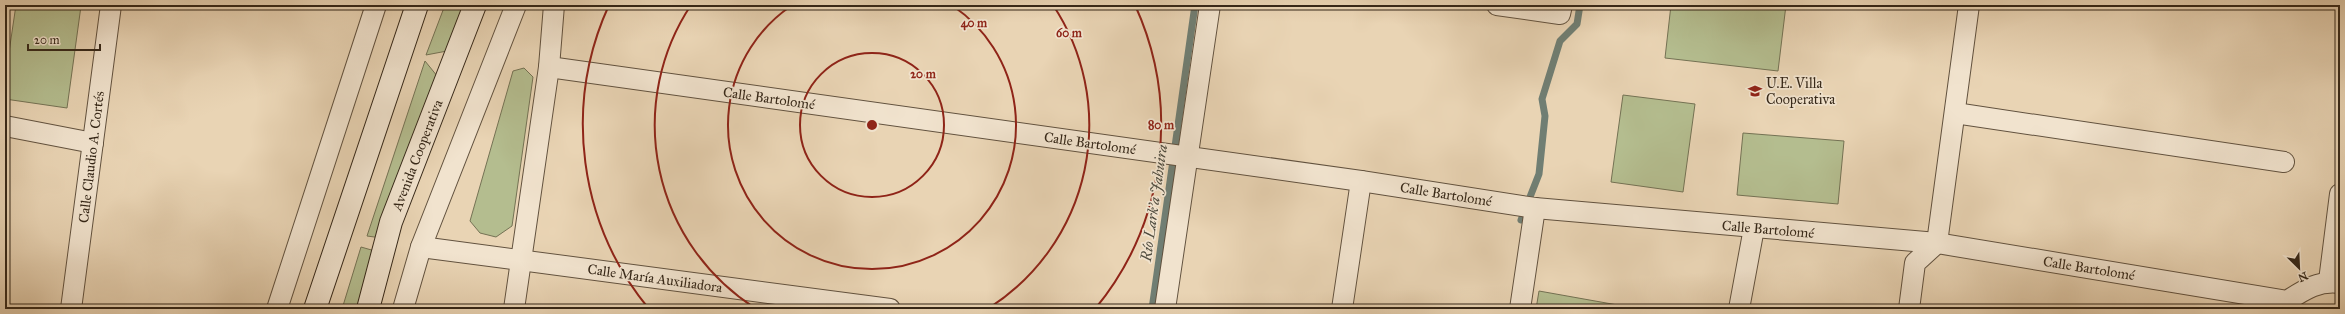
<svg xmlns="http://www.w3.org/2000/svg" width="2345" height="314" viewBox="0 0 2345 314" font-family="'IM FELL Great Primer',serif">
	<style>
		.green { fill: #b4bd8f; stroke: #747254 }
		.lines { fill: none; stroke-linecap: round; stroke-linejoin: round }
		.stream { stroke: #707e73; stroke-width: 7 }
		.street-casing { stroke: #62523f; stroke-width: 22 }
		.secondary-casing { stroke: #352718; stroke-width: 24 }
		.street { stroke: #f1e3ce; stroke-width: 20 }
		.secondary { stroke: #f1e3ce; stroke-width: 22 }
		.ring { fill: none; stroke: #8f2418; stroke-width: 2 }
		.labels { text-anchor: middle; stroke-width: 3.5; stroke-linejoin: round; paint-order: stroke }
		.poi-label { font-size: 14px; fill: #352718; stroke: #f1e3ce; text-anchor: start }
		.street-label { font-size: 14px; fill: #352718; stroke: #f1e3ce }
		.water-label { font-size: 15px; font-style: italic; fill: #4e4b3e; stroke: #f1e3ce }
		.centre { fill: #8f2418; stroke: #f1e3ce; stroke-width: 2 }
		.ring-label { font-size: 12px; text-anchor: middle; font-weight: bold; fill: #8f2418; stroke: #f1e3ce; stroke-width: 3.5; stroke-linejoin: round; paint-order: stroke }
	</style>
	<rect width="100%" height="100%" fill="#e9d4b4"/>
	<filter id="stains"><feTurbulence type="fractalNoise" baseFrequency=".005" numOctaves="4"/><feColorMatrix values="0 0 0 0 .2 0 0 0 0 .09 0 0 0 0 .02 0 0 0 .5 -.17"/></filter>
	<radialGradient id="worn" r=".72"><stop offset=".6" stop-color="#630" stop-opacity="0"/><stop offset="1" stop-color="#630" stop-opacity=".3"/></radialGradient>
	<g class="green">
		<path d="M16,5L81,6L67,108L5,99V79Z"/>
		<path d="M445,5H465L447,51L426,55Z"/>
		<path d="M1671,5H1786L1778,71L1665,58Z"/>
		<path d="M425,61L442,82L389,239L367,236Z"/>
		<path d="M524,68L533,77L512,226L496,237L480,233L470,221L513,71Z"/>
		<path d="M1623,95L1695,104L1683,192L1611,182Z"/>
		<path d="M1743,133L1844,141L1838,204L1737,195Z"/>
		<path d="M361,247L382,253L365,309H342Z"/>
		<path d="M1539,291L1640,309H1536Z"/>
	</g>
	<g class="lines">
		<g class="stream">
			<path d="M1521,220L1539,174L1545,116L1542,99L1560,41L1577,24L1580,5"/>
			<path d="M1152,309L1195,5"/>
		</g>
		<defs>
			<g id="street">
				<path d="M1497,5L1560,14L1562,5"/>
				<path d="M549,67L1361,181L1535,208L1937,243L2287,301C2304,290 2319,280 2340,283"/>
				<path d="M1955,113L2284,162"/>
				<path d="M5,126L93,143"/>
				<path d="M421,247L890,309"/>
				<path d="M2329,281L2340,194"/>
				<path d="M71,309L111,5"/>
				<path d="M277,309L376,5"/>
				<path d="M403,309L421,247L516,5"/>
				<path d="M514,309L549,67L554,5"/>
				<path d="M1165,309L1210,5"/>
				<path d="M1342,309L1361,181"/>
				<path d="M1520,309L1535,208"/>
				<path d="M1739,309L1754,228"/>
				<path d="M1909,309L1915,263L1937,243L1969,5"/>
			</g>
			<g id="secondary">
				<path d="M315,309L417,5"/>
				<path d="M368,309L391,222L475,5"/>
			</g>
		</defs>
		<use href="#street" class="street-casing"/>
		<use href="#secondary" class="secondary-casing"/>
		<use href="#street" class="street"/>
		<use href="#secondary" class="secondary"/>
	</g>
	<g class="ring">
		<circle cx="872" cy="125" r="72"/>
		<path d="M953 6A144 144 0 1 1 791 6"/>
		<path d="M755 308A217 217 0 0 1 691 5M1053 5A217 217 0 0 1 989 308"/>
		<path d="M649 309A289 289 0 0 1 609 5M1135 5A289 289 0 0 1 1095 309"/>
	</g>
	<defs>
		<symbol id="school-bare" viewBox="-9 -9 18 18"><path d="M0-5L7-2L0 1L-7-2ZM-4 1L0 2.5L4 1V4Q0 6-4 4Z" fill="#8f2418" stroke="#f1e3ce" stroke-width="2.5" paint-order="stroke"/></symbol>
	</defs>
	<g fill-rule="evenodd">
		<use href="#school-bare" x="1745" y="81" width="20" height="20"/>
	</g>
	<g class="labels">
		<g class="poi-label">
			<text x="1766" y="88">U.E. Villa<tspan x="1766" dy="16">Cooperativa</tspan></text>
		</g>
		<g class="street-label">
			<text transform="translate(769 98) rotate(8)" y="5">Calle Bartolomé</text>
			<text transform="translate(1090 143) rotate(8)" y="5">Calle Bartolomé</text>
			<text transform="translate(417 155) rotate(-69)" y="5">Avenida Cooperativa</text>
			<text transform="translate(91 157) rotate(-83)" y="5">Calle Claudio A. Cortés</text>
			<text transform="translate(1446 194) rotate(9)" y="5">Calle Bartolomé</text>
			<text transform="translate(1768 229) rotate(5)" y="5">Calle Bartolomé</text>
			<text transform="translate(2089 268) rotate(9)" y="5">Calle Bartolomé</text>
			<text transform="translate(655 278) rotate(8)" y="5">Calle María Auxiliadora</text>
		</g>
		<g class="water-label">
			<text transform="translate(1154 203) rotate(-82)" y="5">Río Lark’a Jahuira</text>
		</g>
	</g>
	<circle cx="872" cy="125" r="6" class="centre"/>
	<g class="ring-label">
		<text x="974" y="27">40 m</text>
		<text x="1069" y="37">60 m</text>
		<text x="923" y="78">20 m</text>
		<text x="1161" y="129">80 m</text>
	</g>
	<rect width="2345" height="314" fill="none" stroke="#e9d4b4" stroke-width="20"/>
	<rect x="6" y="6" width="2333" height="302" fill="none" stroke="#352718" stroke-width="2"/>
	<rect x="10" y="10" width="2325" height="294" fill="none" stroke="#352718"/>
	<g transform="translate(2299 268) rotate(156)" stroke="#f1e3ce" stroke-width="3" paint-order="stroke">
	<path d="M0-3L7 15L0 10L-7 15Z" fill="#352718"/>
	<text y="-6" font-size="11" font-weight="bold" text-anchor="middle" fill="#352718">N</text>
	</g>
	<path d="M28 44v6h72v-6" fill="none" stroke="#352718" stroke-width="2"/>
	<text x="34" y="44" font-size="12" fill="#352718" stroke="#f1e3ce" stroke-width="3" paint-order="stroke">20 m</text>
	<rect width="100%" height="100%" filter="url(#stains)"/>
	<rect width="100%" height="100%" fill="url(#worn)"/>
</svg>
